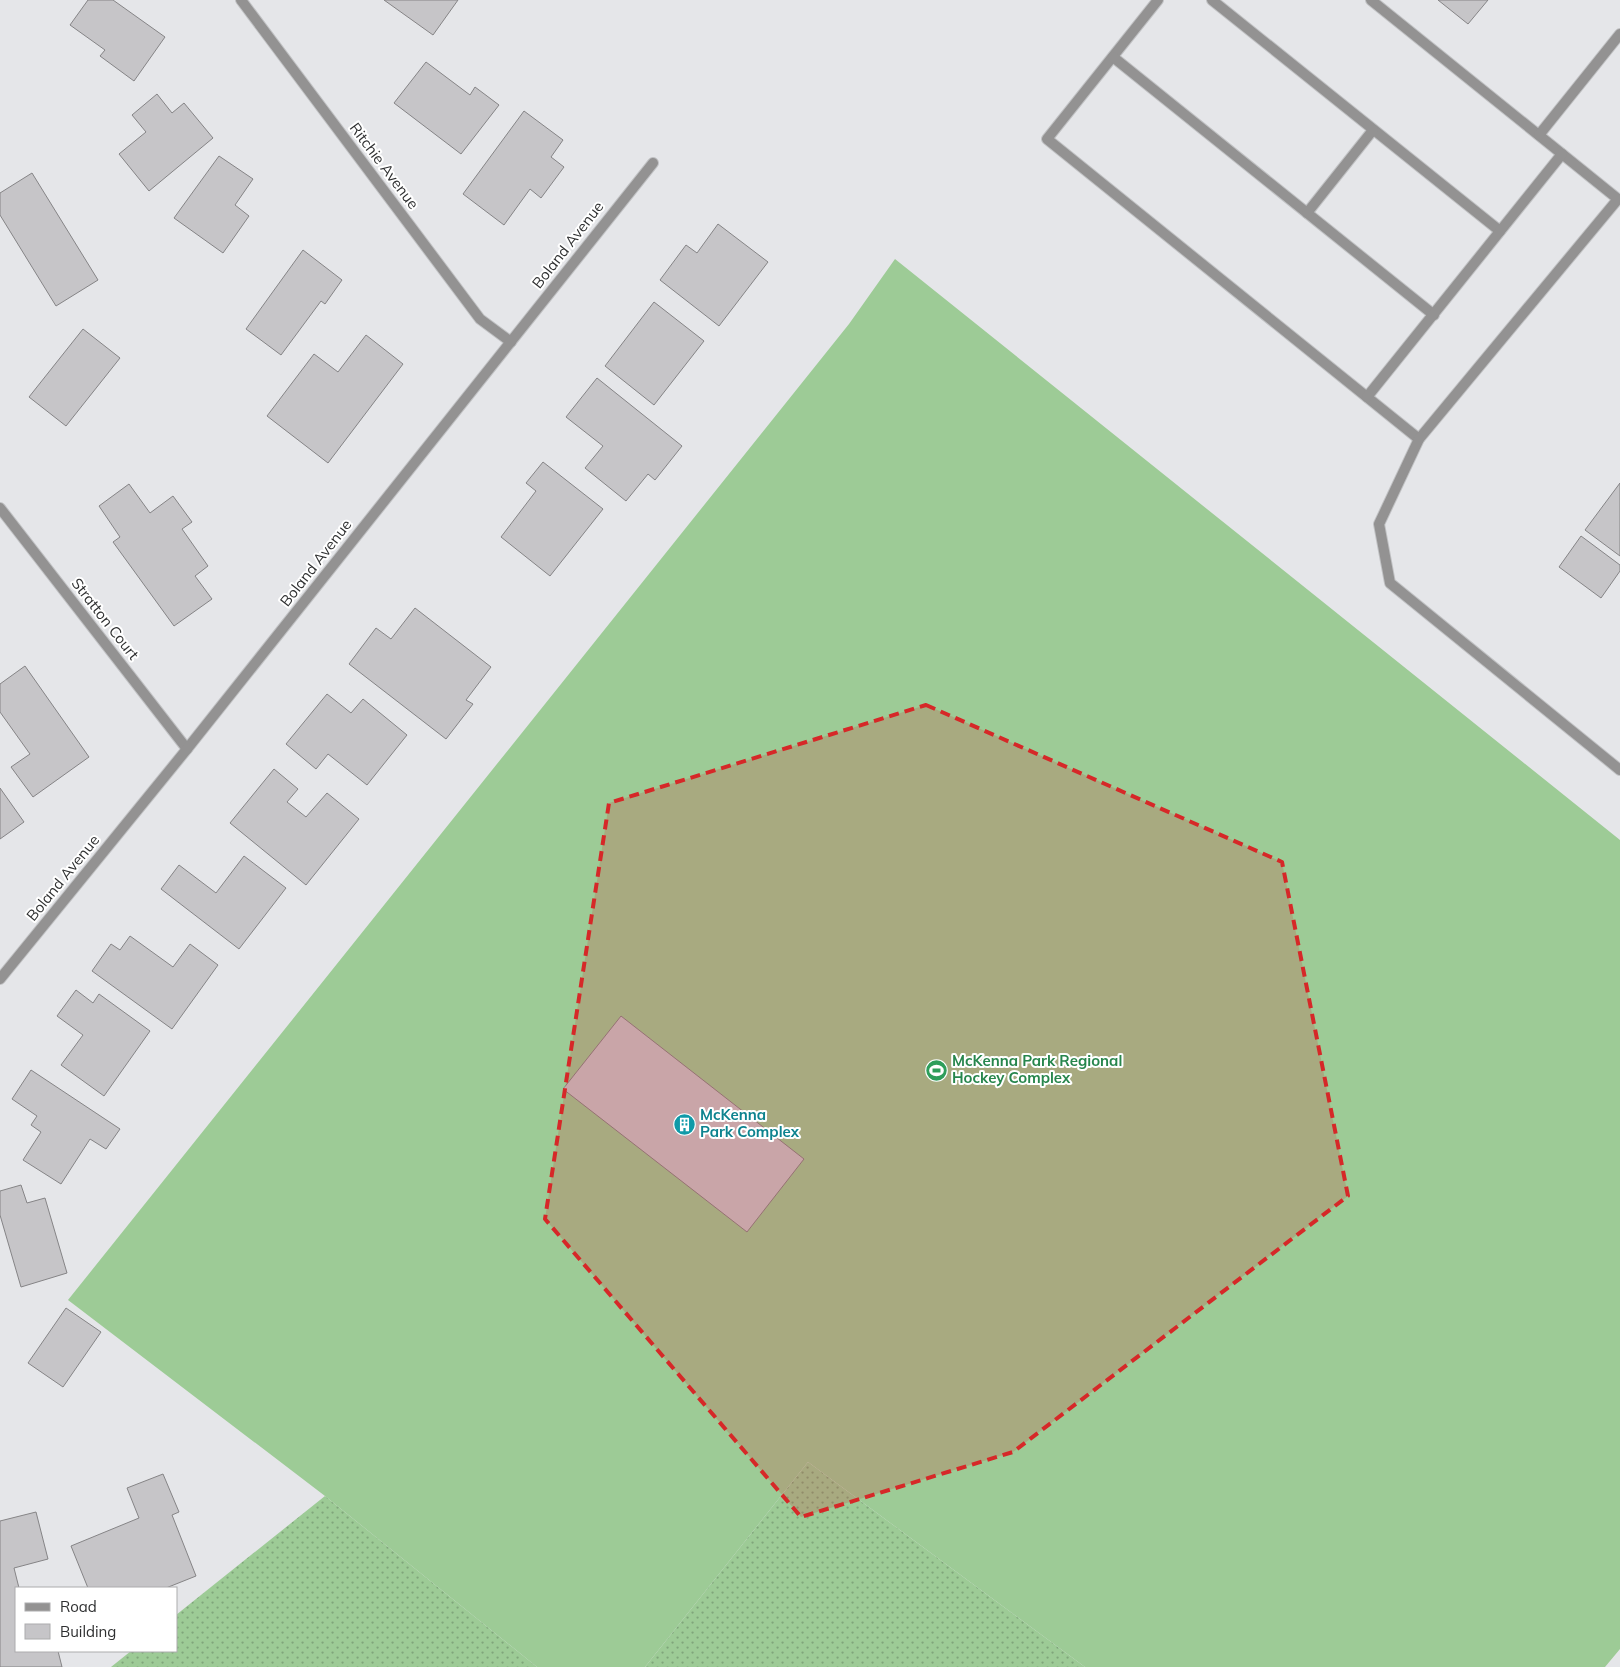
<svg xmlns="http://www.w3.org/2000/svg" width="1620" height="1667" viewBox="0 0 1620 1667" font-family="Mulish,sans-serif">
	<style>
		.grass { fill: url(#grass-dots) }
		.pitch { fill: #9dcb96 }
		.building { fill: #c6c5c8; stroke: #858486 }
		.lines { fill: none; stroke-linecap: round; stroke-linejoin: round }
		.service-casing { stroke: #c1c2c4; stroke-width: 12 }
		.minor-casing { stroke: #c1c2c4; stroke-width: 12 }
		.service { stroke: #939292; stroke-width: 10 }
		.minor { stroke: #939292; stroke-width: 10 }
		.marked { fill: #d62828; fill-opacity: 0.2; stroke: #d62828; stroke-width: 4; stroke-dasharray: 10 6; stroke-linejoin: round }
		.labels { text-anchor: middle; stroke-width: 4; stroke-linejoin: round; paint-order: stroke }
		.street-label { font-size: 15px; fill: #2f3031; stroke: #fff }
		.leisure-label { font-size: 15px; font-weight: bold; fill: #27864d; stroke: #fff; text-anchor: start }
		.culture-label { font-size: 15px; font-weight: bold; fill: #0d838f; stroke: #fff; text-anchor: start }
	</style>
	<defs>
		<pattern id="grass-dots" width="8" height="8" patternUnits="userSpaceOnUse" patternTransform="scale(1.25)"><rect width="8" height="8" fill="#9dcb96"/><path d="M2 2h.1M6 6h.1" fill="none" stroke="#80a57b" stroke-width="1.8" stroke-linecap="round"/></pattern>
	</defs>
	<rect width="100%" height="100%" fill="#e5e6e9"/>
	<g class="grass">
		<path d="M808,1462L1085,1667H645Z"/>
		<path d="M325,1496L537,1667H111L131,1651H176V1615Z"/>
	</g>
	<path class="pitch" d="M895,259L1620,840V1649L1605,1667H1085L808,1462L645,1667H537L325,1496L68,1300L849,324Z"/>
	<g class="building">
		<path d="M88,0H113L165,37L134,81L100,56L105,50L70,25Z"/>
		<path d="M384,0H458L433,35Z"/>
		<path d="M1438,0H1488L1468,24Z"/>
		<path d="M426,62L470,95L475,87L499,105L461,154L394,103Z"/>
		<path d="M157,94L172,113L184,103L213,138L149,191L119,154L146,132L132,115Z"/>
		<path d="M524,111L563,140L551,157L564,167L541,198L530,189L504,225L463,194Z"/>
		<path d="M219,156L253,179L235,205L249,216L223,253L174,218Z"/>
		<path d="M32,173L98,280L56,306L0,215V193Z"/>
		<path d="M718,224L768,262L719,326L660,280L686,245L697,253Z"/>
		<path d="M303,250L342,280L325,304L321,301L281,355L246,329Z"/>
		<path d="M654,302L704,341L654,405L605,366Z"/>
		<path d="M83,329L120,358L66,426L29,397Z"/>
		<path d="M366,335L403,364L328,463L267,416L314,354L338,372Z"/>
		<path d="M597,378L682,446L655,480L648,474L626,501L585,468L603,446L566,417Z"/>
		<path d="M543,462L603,509L550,576L501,537L536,491L526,483Z"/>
		<path d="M1620,483V556L1585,530Z"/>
		<path d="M129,484L150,513L173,496L192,522L182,529L208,566L195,576L212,599L174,626L113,542L120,537L99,506Z"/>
		<path d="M1581,536L1620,565V571L1601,598L1559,567Z"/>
		<path d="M415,608L491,667L466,700L473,704L446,739L349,664L376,628L391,639Z"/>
		<path d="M25,666L89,757L33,797L11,767L30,754L0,712V684Z"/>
		<path d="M327,694L351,713L363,699L407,735L367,785L328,754L316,769L286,744Z"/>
		<path d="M274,769L298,789L287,802L306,817L327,793L359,819L306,885L230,823Z"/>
		<path d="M0,788L24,822L0,839Z"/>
		<path d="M244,856L286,888L239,949L161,889L179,865L216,893Z"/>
		<path d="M130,936L173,967L190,944L218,965L172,1029L92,971L111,944L120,950Z"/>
		<path d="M76,990L93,1003L99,994L150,1031L104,1096L61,1065L83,1035L57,1016Z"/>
		<path d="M621,1016L804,1159L747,1232L563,1089Z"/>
		<path d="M31,1070L120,1129L106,1149L90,1139L61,1184L23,1160L41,1132L31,1125L37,1116L12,1099Z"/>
		<path d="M21,1185L27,1203L45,1198L67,1273L21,1287L0,1215V1191Z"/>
		<path d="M66,1308L101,1332L63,1387L28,1363Z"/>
		<path d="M163,1474L179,1512L172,1515L196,1576L166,1588H88L71,1546L139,1518L127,1488Z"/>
		<path d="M36,1512L48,1559L14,1568L19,1588H16V1651H58L62,1667H0V1521Z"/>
	</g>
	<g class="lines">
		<defs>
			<g id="service">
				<path d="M1158,0L1047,139L1419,439"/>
				<path d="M1212,0L1500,231"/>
				<path d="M1371,0L1618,199L1419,439L1379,524L1390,583L1620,770"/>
				<path d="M1113,57L1434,315"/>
				<path d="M1539,135L1620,34"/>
				<path d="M1307,213L1373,130"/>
				<path d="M1367,397L1562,154"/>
			</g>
			<g id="minor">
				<path d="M241,0L480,319L511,342"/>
				<path d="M0,508L187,749"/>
				<path d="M0,979L187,749L653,163"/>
			</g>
		</defs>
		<use href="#service" class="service-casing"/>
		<use href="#minor" class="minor-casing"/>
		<use href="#service" class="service"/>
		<use href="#minor" class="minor"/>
	</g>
	<path class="marked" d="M926,705L1282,862L1348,1196L1013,1452L801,1517L545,1219L609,803Z"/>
	<defs>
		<symbol id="stadium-disc" viewBox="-11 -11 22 22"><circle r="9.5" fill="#2e9e5b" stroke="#fff"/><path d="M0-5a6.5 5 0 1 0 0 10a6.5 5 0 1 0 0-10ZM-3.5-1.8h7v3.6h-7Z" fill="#fff"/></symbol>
		<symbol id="building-disc" viewBox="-11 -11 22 22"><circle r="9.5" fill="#0f9aa8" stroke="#fff"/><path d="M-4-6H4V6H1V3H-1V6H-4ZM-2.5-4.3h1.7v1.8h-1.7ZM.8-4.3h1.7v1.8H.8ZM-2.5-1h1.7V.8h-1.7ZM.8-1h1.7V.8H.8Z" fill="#fff"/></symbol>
	</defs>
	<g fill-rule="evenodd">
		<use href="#stadium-disc" x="924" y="1058" width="25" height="25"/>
		<use href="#building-disc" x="672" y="1112" width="25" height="25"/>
	</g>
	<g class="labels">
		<g class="street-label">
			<text transform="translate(384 166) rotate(53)" y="5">Ritchie Avenue</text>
			<text transform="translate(568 245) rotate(-52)" y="5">Boland Avenue</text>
			<text transform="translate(316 563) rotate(-52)" y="5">Boland Avenue</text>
			<text transform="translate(105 619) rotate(52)" y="5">Stratton Court</text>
			<text transform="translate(63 878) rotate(-51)" y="5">Boland Avenue</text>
		</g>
		<g class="leisure-label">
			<text x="952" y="1066">McKenna Park Regional<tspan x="952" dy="17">Hockey Complex</tspan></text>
		</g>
		<g class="culture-label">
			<text x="700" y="1120">McKenna<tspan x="700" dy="17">Park Complex</tspan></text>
		</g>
	</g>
	<rect x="15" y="1587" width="162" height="65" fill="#ffffff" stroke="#acacad"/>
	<rect x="25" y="1603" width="25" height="8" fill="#939292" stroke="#acacad"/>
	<text x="60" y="1612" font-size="15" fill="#2f3031">Road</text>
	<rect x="25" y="1624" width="25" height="15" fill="#c6c5c8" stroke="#acacad"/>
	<text x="60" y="1637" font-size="15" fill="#2f3031">Building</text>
</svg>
